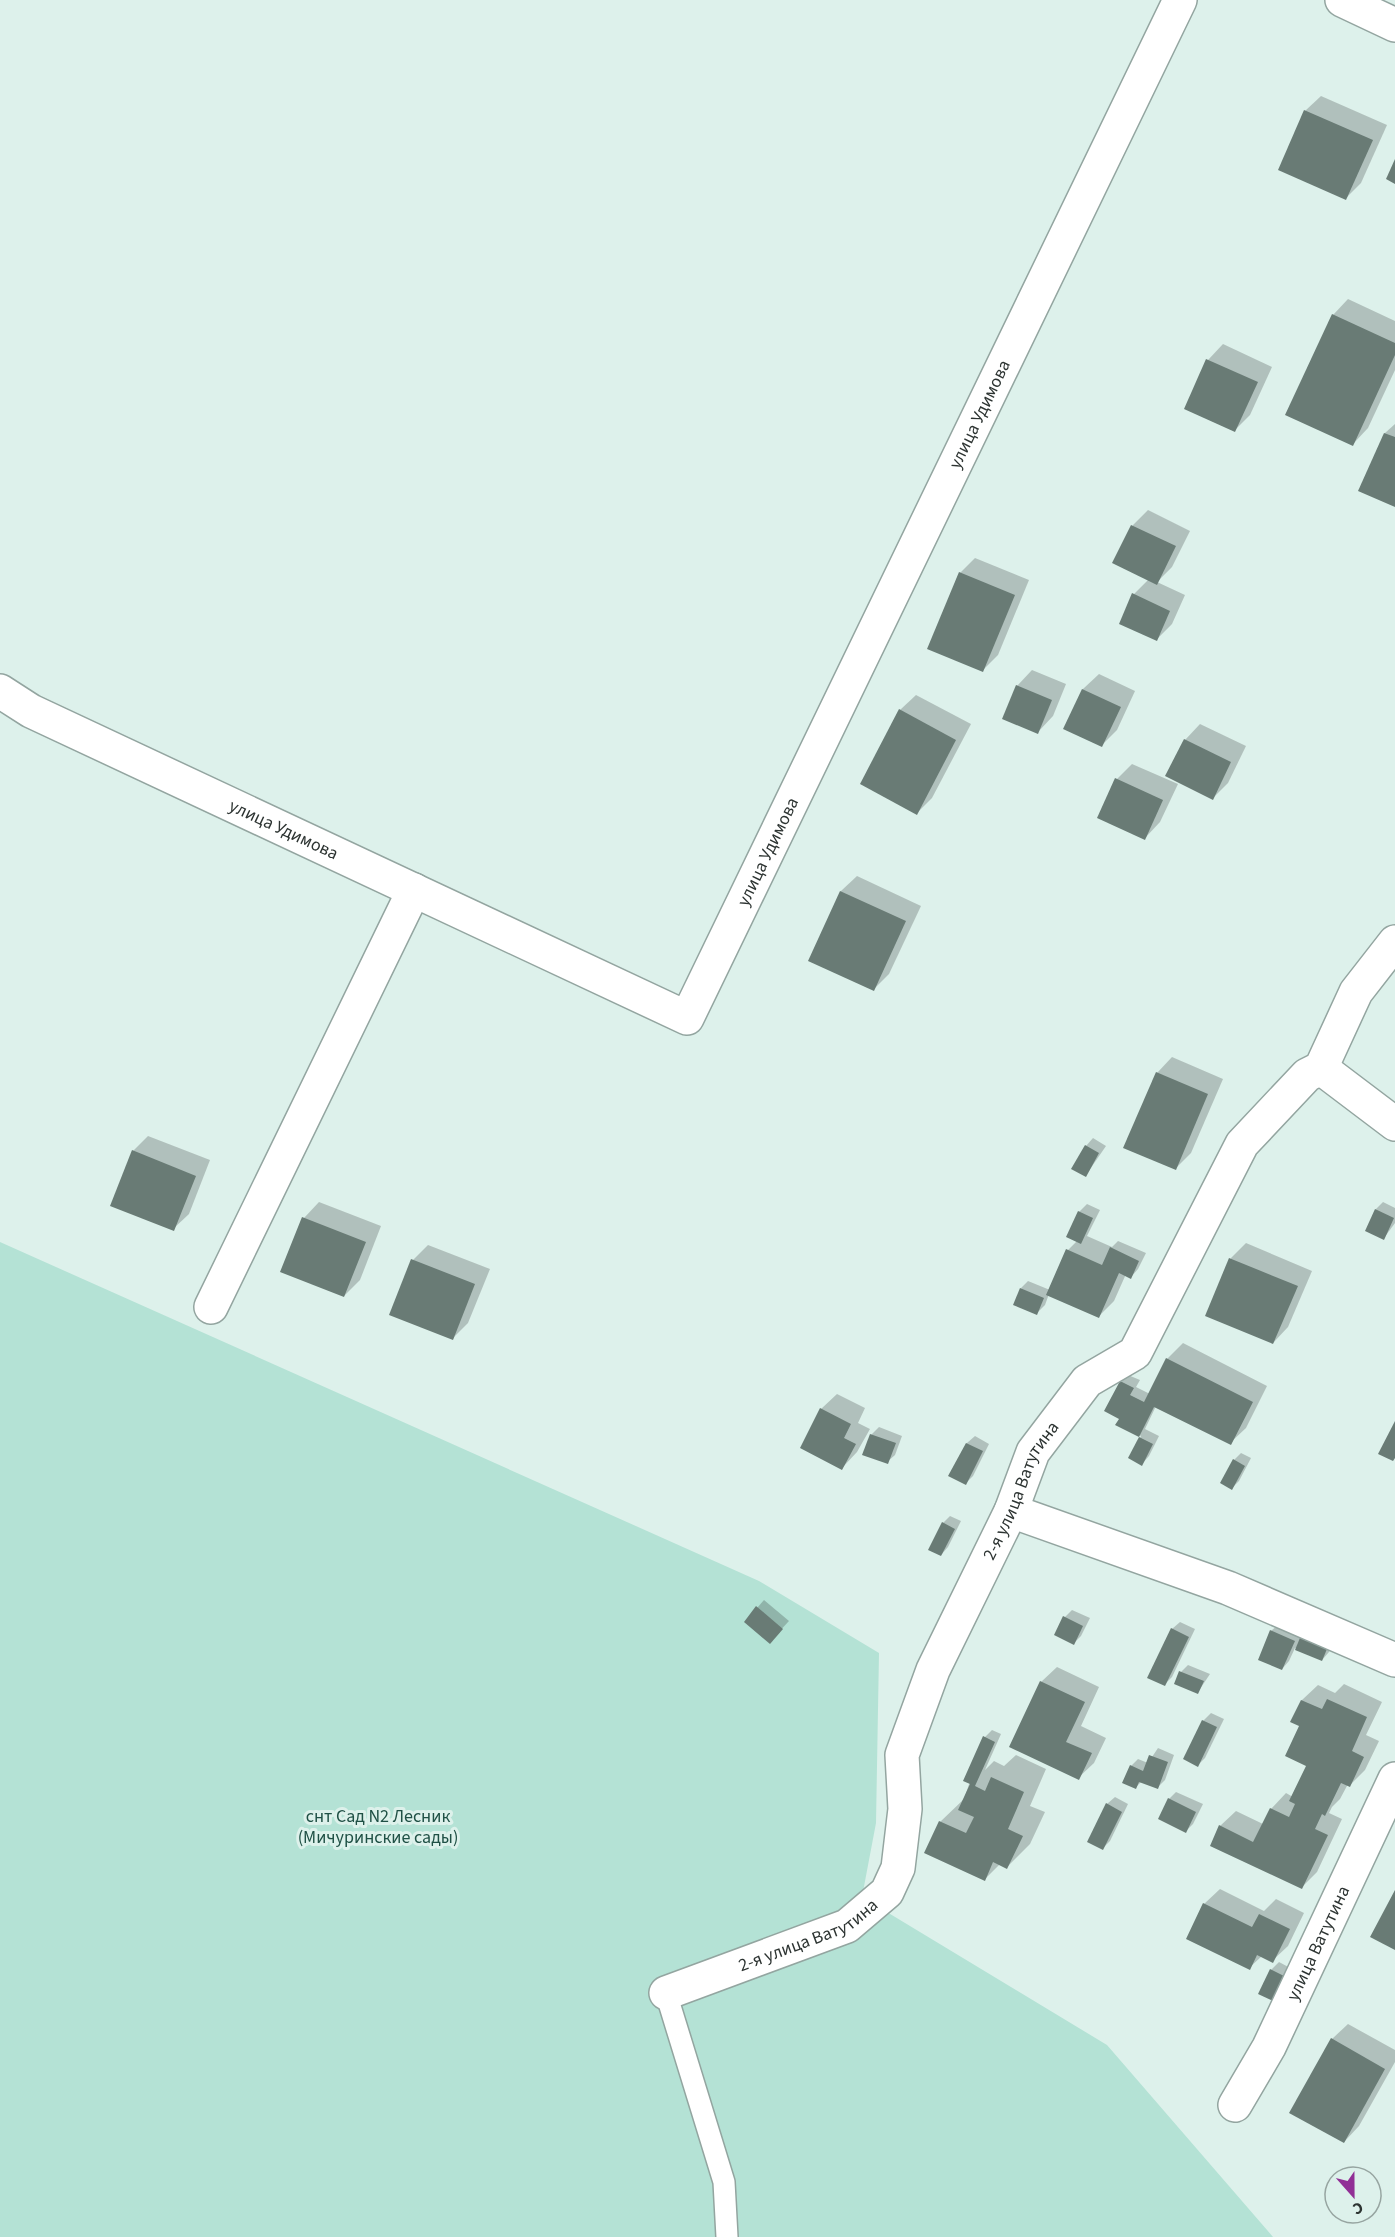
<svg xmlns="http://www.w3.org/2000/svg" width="1395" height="2237" viewBox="0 0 1395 2237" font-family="'Source Sans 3',sans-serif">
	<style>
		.green { fill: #b4e2d5 }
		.shadow { fill: #0003 }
		.building { fill: #697b75 }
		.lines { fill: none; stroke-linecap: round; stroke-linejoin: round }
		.service-casing { stroke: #93a5a0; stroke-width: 24 }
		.minor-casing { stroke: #93a5a0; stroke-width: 36 }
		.service { stroke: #fff; stroke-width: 21 }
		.minor { stroke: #fff; stroke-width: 33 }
		.labels { text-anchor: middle; stroke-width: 6; stroke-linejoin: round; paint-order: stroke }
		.street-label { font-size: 18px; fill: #2d3432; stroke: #ddf1eb }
		.park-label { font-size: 18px; fill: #1f5045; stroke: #ddf1eb }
	</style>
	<rect width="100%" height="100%" fill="#ddf1eb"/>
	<path class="green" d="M0,1242L759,1581L879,1653L876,1823L862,1897L1107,2045L1273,2237H0Z"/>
	<g class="shadow">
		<path d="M1321,96L1387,125L1361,183L1346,198L1305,111Z"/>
		<path d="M1348,299L1395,321V370L1368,428L1353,444L1333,315Z"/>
		<path d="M1223,344L1272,367L1250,415L1234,431L1186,409L1208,360Z"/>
		<path d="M1395,424V505L1360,490L1385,433Z"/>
		<path d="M1148,510L1190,531L1172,567L1157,582L1185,595L1172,624L1157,639L1134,594L1149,579L1114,562L1133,525Z"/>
		<path d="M975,558L1029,580L998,655L983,670L960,573Z"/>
		<path d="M1032,670L1066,684L1053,716L1038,732L1017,686Z"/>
		<path d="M1099,674L1135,691L1117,730L1102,745L1065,728L1083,689Z"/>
		<path d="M916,695L971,724L932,798L917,813L900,710Z"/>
		<path d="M1200,724L1246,746L1228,783L1213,798L1185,740Z"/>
		<path d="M1132,764L1178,784L1160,822L1145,838L1117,779Z"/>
		<path d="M857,876L921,906L889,974L874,989L810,960L841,891Z"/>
		<path d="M1172,1057L1223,1079L1191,1153L1176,1168L1157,1073Z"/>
		<path d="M148,1136L210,1160L189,1214L173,1229L133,1151Z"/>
		<path d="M1093,1138L1106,1146L1086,1175V1146Z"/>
		<path d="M319,1202L381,1226L360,1280L344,1296L282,1271L304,1218Z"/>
		<path d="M1383,1202L1395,1208V1223L1384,1238L1376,1209Z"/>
		<path d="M1087,1204L1100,1210L1087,1236L1112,1247L1118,1241L1146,1253L1138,1269L1131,1277L1126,1274L1114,1301L1099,1316L1049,1294L1045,1305L1037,1313L1021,1288L1028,1281L1050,1290L1068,1250L1077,1241L1079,1212Z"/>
		<path d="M1246,1243L1312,1271L1288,1327L1273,1343L1207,1315L1231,1258Z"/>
		<path d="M428,1245L490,1269L468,1323L453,1338L413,1260Z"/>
		<path d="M1183,1343L1267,1386L1246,1428L1230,1443L1156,1406L1145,1429L1159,1436L1149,1456L1142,1464L1130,1458L1141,1436L1117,1424L1121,1418V1382L1128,1375L1140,1380L1136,1387L1150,1394L1167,1359Z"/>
		<path d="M837,1394L865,1408L858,1423L870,1429L857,1452L842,1468L821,1409Z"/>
		<path d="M879,1427L902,1436L895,1455L887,1462L871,1435Z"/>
		<path d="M975,1436L989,1444L973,1476L965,1484L951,1476L967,1443Z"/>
		<path d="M1241,1453L1251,1458L1239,1481L1232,1488L1234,1460Z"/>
		<path d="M950,1516L961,1521L948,1547L941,1555L943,1523Z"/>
		<path d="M764,1600L789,1621L777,1634L757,1608Z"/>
		<path d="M1072,1610L1090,1618L1081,1636L1074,1643L1065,1617Z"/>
		<path d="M1180,1622L1195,1629L1172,1677L1165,1684L1172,1629Z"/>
		<path d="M1279,1624L1335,1637L1329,1652L1322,1660L1295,1648L1289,1661L1282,1669L1271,1631Z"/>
		<path d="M1188,1665L1210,1674L1198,1692L1181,1672Z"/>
		<path d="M1057,1667L1099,1687L1081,1726L1106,1738L1094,1763L1078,1778L1041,1682Z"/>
		<path d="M1344,1684L1382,1702L1366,1735L1379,1741L1365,1770L1350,1785L1348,1784L1340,1799L1332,1807L1329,1813L1342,1819L1317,1872L1302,1887L1220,1826L1236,1811L1263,1824L1271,1809L1286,1793L1293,1797L1308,1766L1301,1726L1292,1721L1302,1700L1318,1685L1335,1693Z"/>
		<path d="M1211,1713L1224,1719L1205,1758L1198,1765L1203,1721Z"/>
		<path d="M992,1730L1001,1734L985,1770L994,1761L1004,1766L1016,1755L1046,1769L1030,1806L1045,1812L1030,1844L1007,1867L1000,1864L985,1879L940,1822L964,1799L985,1737Z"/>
		<path d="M1158,1748L1174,1755L1165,1780L1157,1788L1142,1781L1136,1787L1131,1766L1138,1759L1148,1763Z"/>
		<path d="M1176,1792L1203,1804L1193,1824L1186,1831L1169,1799Z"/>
		<path d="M1115,1797L1128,1804L1110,1841L1103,1848L1107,1804Z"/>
		<path d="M1220,1889L1264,1911L1276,1899L1304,1913L1288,1946L1272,1961L1262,1956L1249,1968L1204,1904Z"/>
		<path d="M1279,1962L1294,1970L1260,1993L1271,1970Z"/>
		<path d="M1348,2024L1395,2050V2062L1359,2126L1344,2142L1332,2039Z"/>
	</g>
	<g class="building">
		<path d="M1304,110L1373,140L1346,200L1278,170Z"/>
		<path d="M1395,159V184L1386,179Z"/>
		<path d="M1332,314L1395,343V355L1353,446L1285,415Z"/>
		<path d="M1206,359L1258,382L1235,432L1184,409Z"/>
		<path d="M1384,433L1395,437V507L1358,491Z"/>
		<path d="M1131,525L1176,546L1157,585L1112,563Z"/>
		<path d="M959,572L1015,595L983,672L927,649Z"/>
		<path d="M1132,593L1170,611L1157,641L1119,624Z"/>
		<path d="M1016,685L1052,700L1038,734L1002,719Z"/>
		<path d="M1082,689L1121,707L1102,747L1063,729Z"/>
		<path d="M899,709L956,740L917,815L860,784Z"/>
		<path d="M1184,739L1231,762L1213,800L1165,776Z"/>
		<path d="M1115,778L1163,800L1145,840L1097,818Z"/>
		<path d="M840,891L906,921L874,991L808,961Z"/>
		<path d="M1156,1072L1208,1094L1176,1170L1123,1148Z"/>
		<path d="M1085,1145L1099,1153L1086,1177L1071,1169Z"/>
		<path d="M132,1150L196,1176L174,1231L110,1206Z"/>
		<path d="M1375,1209L1394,1218L1384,1240L1365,1231Z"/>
		<path d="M1078,1211L1093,1218L1081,1244L1066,1237Z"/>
		<path d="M302,1217L366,1242L344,1297L280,1272Z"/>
		<path d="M1110,1247L1139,1261L1131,1279L1119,1273L1099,1318L1046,1295L1066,1249L1102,1265Z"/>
		<path d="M1229,1258L1298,1286L1273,1344L1205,1316Z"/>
		<path d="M411,1259L475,1284L453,1340L389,1315Z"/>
		<path d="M1020,1288L1044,1298L1037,1315L1013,1305Z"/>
		<path d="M1166,1358L1253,1402L1231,1445L1154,1407L1139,1437L1115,1425L1119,1419L1104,1411L1120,1381L1134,1388L1130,1395L1144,1402Z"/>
		<path d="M820,1408L851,1424L844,1438L856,1444L842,1470L800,1448Z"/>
		<path d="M1395,1421V1458L1393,1461L1378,1454Z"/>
		<path d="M870,1434L896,1443L888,1464L862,1455Z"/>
		<path d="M1139,1437L1153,1444L1142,1466L1128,1458Z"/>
		<path d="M966,1443L983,1451L966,1485L948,1476Z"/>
		<path d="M1233,1459L1245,1466L1232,1490L1220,1483Z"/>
		<path d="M942,1522L955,1529L941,1556L928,1550Z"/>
		<path d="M756,1606L783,1629L770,1644L744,1622Z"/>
		<path d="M1063,1616L1083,1626L1074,1645L1054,1635Z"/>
		<path d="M1171,1628L1189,1637L1165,1686L1147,1678Z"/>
		<path d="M1270,1630L1295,1641L1282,1670L1258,1660Z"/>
		<path d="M1302,1633L1329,1644L1322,1661L1295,1650Z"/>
		<path d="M1179,1671L1204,1681L1198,1694L1174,1684Z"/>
		<path d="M1040,1681L1085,1702L1066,1742L1092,1753L1079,1780L1009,1747Z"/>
		<path d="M1327,1699L1367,1717L1352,1751L1364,1757L1350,1787L1341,1783L1325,1816L1322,1814L1315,1829L1328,1835L1302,1889L1210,1846L1219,1825L1253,1842L1270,1808L1289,1817L1295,1804L1289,1801L1306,1766L1285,1756L1299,1726L1290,1722L1301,1700L1322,1709Z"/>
		<path d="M1202,1720L1217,1727L1198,1767L1183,1759Z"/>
		<path d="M983,1736L995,1742L975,1786L985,1791L991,1777L1024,1792L1008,1829L1023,1836L1007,1869L993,1862L985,1881L924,1853L939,1821L966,1833L974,1817L958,1810L970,1784L963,1781Z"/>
		<path d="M1149,1755L1168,1762L1158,1789L1139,1782L1136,1789L1122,1783L1130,1765L1143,1771Z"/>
		<path d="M1168,1798L1196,1812L1186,1833L1158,1819Z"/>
		<path d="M1106,1803L1122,1812L1103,1850L1087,1842Z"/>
		<path d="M1395,1890V1950L1370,1937Z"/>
		<path d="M1203,1903L1252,1927L1259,1914L1290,1929L1273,1963L1257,1955L1250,1970L1186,1939Z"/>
		<path d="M1270,1969L1288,1978L1275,2002L1258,1994Z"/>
		<path d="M1331,2038L1385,2069L1344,2143L1289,2113Z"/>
	</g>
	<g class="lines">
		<defs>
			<path id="service" d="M666,1993L724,2182L727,2237"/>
			<g id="minor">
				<path d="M1342,0L1395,25"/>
				<path id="s1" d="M0,691L31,711L687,1018L1180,0"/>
				<path d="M1321,1068L1395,1124"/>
				<path d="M211,1307L414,890"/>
				<path d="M1011,1511L1228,1588L1395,1660"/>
				<path id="s2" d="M666,1993L847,1926L887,1892L898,1868L905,1809L902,1755L933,1670L1011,1511L1033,1452L1087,1381L1135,1353L1242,1144L1307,1075L1321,1068L1356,992L1395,942"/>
				<path id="s3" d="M1235,2105L1269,2047L1395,1779"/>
			</g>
		</defs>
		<use href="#service" class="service-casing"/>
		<use href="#minor" class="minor-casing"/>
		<use href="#service" class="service"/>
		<use href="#minor" class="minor"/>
	</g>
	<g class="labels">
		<g class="street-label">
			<text dy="6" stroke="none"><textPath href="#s1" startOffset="1432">улица Удимова</textPath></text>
			<text dy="6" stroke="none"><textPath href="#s1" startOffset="316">улица Удимова</textPath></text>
			<text dy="6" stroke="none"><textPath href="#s1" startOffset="946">улица Удимова</textPath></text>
			<text dy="6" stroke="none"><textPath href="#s2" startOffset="676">2-я улица Ватутина</textPath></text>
			<text dy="6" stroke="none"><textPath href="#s2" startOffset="154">2-я улица Ватутина</textPath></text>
			<text dy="6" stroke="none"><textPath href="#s3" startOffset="182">улица Ватутина</textPath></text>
		</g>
		<g class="park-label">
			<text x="378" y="1822">снт Сад N2 Лесник<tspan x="378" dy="21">(Мичуринские сады)</tspan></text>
		</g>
	</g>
	<g transform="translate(1353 2195) rotate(159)"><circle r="28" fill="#ddf1eb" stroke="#97a5a1" stroke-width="1.5"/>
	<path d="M0-4.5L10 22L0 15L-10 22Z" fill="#912f96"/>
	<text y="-9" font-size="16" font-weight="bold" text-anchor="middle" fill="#2d3432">С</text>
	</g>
</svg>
